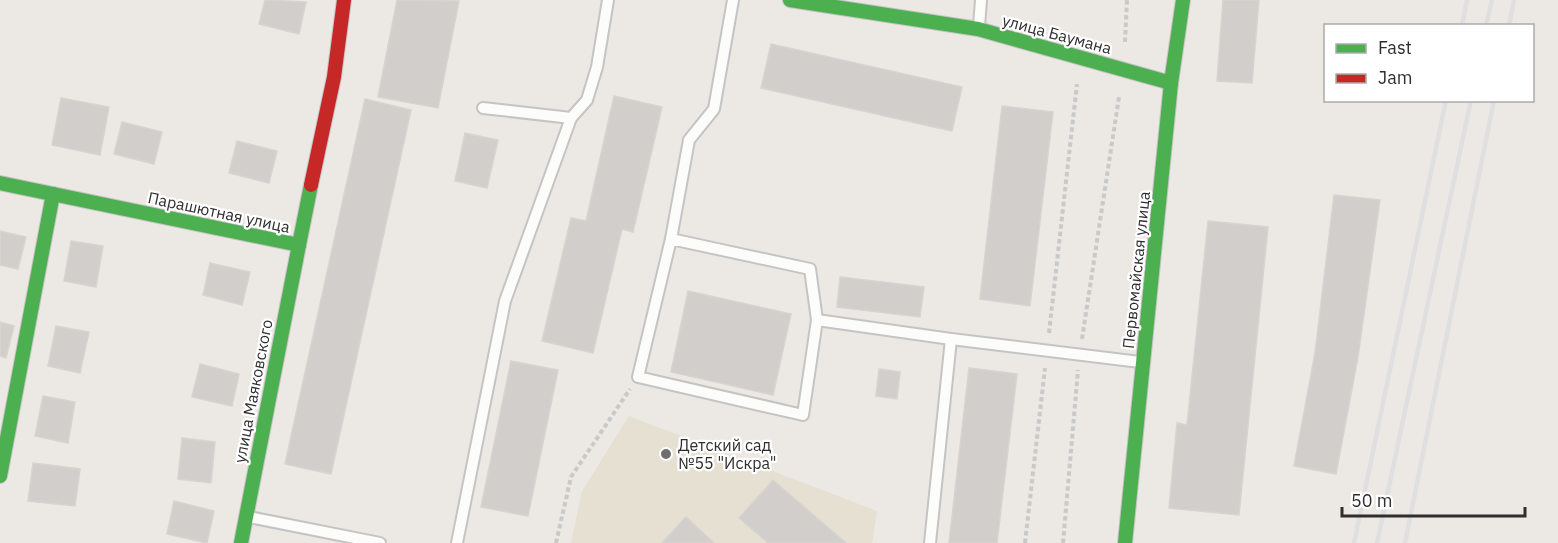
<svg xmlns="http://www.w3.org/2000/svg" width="1558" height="543" viewBox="0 0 1558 543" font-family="'IBM Plex Sans',sans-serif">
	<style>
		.education { fill: #e6e0d3 }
		.building { fill: #d1cecb; stroke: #d7d4d0; stroke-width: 1.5 }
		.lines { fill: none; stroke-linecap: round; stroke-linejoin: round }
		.lane-casing { stroke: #c5c4c5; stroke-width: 14 }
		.fast-casing { stroke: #c5c4c5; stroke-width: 16 }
		.jam-casing { stroke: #c5c4c5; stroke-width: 16 }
		.path { stroke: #c9c9c8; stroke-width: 4; stroke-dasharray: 4.5 3; stroke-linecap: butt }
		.lane { stroke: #fcfcfb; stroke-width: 10 }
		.fast { stroke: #4caf50; stroke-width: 14 }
		.jam { stroke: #c62828; stroke-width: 14 }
		.rail { stroke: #dfdfe1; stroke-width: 4.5 }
		.poi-dot { fill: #706f6e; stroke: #fff; stroke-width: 2 }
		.labels { text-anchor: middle; stroke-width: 4.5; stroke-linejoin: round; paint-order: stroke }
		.street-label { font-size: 16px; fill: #2e2e2e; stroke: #fff }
		.poi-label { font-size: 16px; fill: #2e2e2e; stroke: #fff; text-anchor: start }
	</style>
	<rect width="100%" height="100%" fill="#ece8e4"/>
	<path class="education" d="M629,416L877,511L872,543H571L582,491Z"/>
	<g class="building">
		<path d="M265,0L306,2L299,34L259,24Z"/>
		<path d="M397,0L459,1L438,108L378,97Z"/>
		<path d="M1223,0H1259L1252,83L1217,81Z"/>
		<path d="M771,44L962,87L952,131L761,88Z"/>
		<path d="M614,96L662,107L633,232L622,229L593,353L542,341L571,218L586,221Z"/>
		<path d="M61,98L109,107L100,155L52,145Z"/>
		<path d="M365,99L411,110L331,474L285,464Z"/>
		<path d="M1002,106L1053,112L1030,306L980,299Z"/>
		<path d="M122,122L162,132L154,164L114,154Z"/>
		<path d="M465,133L498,140L487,188L455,181Z"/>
		<path d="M237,141L277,151L269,183L229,173Z"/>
		<path d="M1334,195L1380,200L1358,357L1336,474L1294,466L1315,353Z"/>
		<path d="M1208,221L1268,227L1239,515L1169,508L1177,423L1187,425Z"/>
		<path d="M0,231L26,237L18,269L0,265Z"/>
		<path d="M71,241L103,246L96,287L64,281Z"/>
		<path d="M210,263L250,272L242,305L203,295Z"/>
		<path d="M840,277L924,287L920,317L837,307Z"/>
		<path d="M688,291L791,314L773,395L671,372Z"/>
		<path d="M0,322L14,326L6,358L0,356Z"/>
		<path d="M56,326L89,332L80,373L48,366Z"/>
		<path d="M511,361L558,370L528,516L481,507Z"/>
		<path d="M200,364L239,374L232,406L192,397Z"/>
		<path d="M969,368L1017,374L997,543H949Z"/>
		<path d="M879,369L900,372L897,399L876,396Z"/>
		<path d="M43,396L75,402L68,443L35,436Z"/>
		<path d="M182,438L215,442L211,483L178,479Z"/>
		<path d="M33,463L80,469L75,506L28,501Z"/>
		<path d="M773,480L846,543H768L739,518Z"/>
		<path d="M174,501L214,511L207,543L167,534Z"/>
		<path d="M686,517L714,543H662Z"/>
	</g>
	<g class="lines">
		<defs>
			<g id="lane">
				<path d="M979,26L981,0"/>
				<path d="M483,108L571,118L587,100L597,67L608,0"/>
				<path d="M671,239L689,140L714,109L733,0"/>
				<path d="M817,320L810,269L671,239L638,377L803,415L817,320L951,339L1140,362"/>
				<path d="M249,517L380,543"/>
				<path d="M457,543L505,301L571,118"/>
				<path d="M930,543L951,339"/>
			</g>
			<g id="fast">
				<path d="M790,0L978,29L1171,83"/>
				<path d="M0,183L299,245L311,185"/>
				<path d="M0,476L53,194"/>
				<path d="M241,543L299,245"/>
				<path d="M1125,543L1171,83L1183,0"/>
			</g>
			<path id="jam" d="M311,185L334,77L344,0"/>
		</defs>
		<use href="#lane" class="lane-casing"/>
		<use href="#fast" class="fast-casing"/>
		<use href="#jam" class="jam-casing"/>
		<g class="path">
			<path d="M1125,42L1127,0"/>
			<path d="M1049,333L1077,84"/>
			<path d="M1082,339L1119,97"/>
			<path d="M556,543L571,477L630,389"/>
			<path d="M1025,543L1045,368"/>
			<path d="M1063,543L1078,370"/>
		</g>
		<use href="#lane" class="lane"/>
		<use href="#fast" class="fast"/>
		<use href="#jam" class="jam"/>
		<g class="rail">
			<path d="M1462,26L1467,0"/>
			<path d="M1486,26L1492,0"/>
			<path d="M1509,26L1514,0"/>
			<path d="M1354,543L1446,100"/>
			<path d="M1377,543L1471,100"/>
			<path d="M1405,543L1494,100"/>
		</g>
	</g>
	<circle class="poi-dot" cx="666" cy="454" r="6"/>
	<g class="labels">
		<g class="street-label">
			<text transform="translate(1057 34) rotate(15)" y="6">улица Баумана</text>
			<text transform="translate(219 212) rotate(12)" y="6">Парашютная улица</text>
			<text transform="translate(1136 270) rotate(-84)" y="6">Первомайская улица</text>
			<text transform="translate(253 391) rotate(-79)" y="6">улица Маяковского</text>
		</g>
		<g class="poi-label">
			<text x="678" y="451">Детский сад<tspan x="678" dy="18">№55 "Искра"</tspan></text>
		</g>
	</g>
	<rect x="1324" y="24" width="210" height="78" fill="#ffffff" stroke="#ababab" stroke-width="1.5"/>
	<rect x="1336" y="44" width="30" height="9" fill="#4caf50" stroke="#ababab" stroke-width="1.5"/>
	<text x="1378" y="54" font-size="18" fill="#2e2e2e">Fast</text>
	<rect x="1336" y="74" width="30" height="9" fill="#c62828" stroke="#ababab" stroke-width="1.5"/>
	<text x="1378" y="84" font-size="18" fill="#2e2e2e">Jam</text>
	<path d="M1342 507v9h183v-9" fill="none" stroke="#2e2e2e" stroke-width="3"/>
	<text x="1351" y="507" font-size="18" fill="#2e2e2e" stroke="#ffffff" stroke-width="4.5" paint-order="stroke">50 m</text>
</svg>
